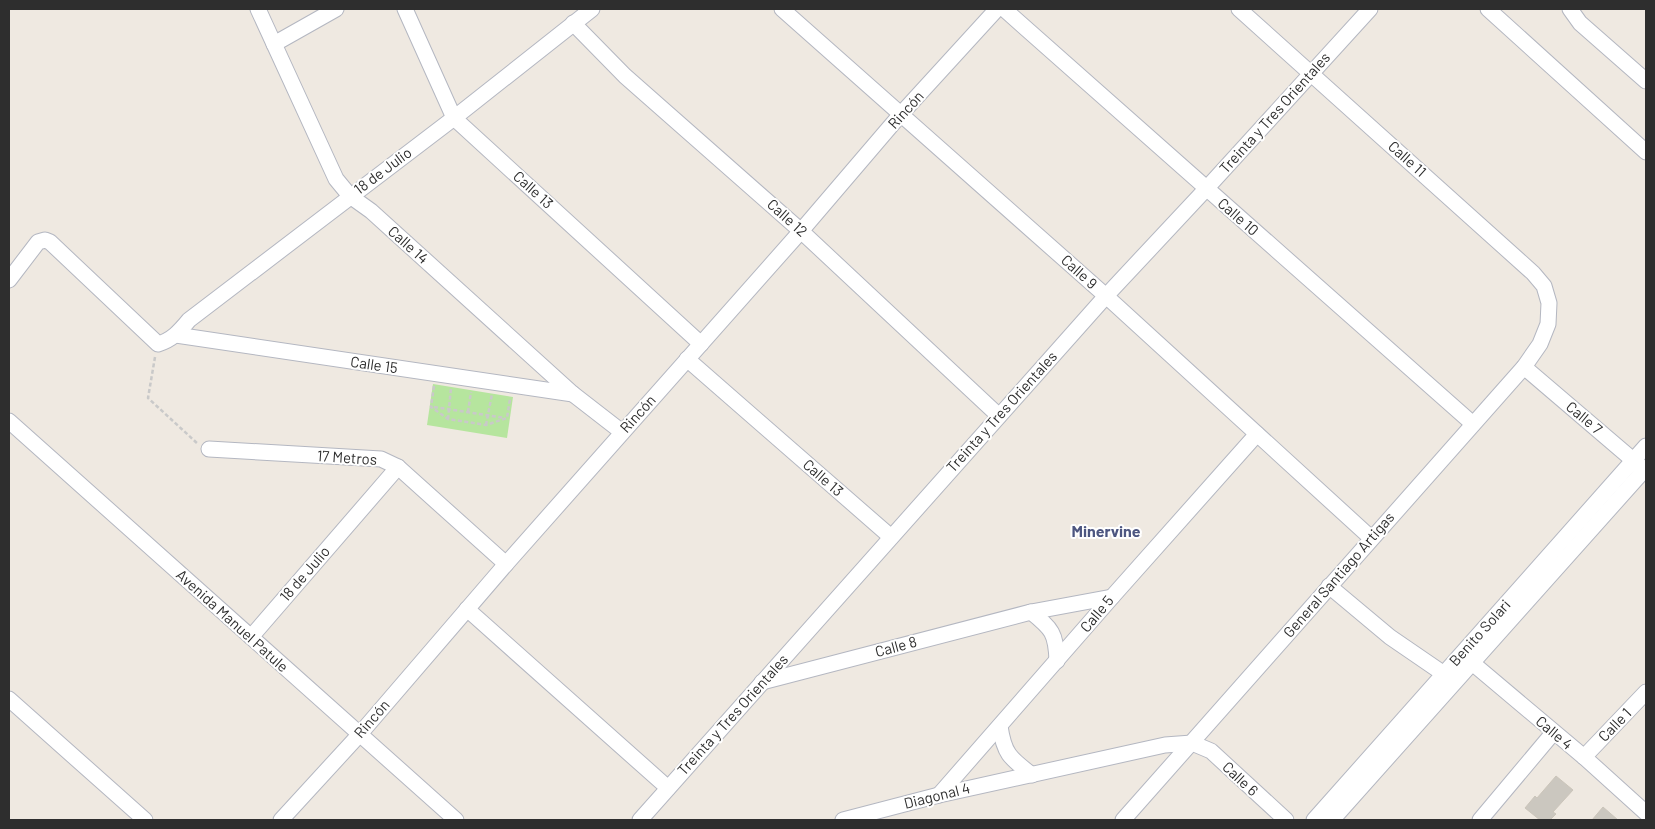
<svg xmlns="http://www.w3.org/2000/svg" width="1655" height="829" viewBox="0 0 1655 829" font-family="Barlow,sans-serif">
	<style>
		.green { fill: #b6e59e }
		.building { fill: #cbc7bf; stroke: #cbc5ba }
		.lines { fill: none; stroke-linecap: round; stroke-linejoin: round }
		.minor-casing { stroke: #b4b7c1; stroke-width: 17 }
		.path { stroke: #c9c9c9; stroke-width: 2.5; stroke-dasharray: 4 2.5; stroke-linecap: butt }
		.minor { stroke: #fff; stroke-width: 15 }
		.labels { text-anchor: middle; stroke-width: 4; stroke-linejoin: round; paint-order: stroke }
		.street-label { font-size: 15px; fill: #2e2e2e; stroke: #fff }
		.neighbourhood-label { font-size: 16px; font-weight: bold; fill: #4d5680; stroke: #fff }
	</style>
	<rect width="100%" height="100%" fill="#efe9e1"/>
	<path class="green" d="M433,384L513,397L507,438L427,425Z"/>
	<g class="building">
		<path d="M1556,776L1573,790L1553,812L1556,814L1550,820H1540L1525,808L1535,796L1537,798Z"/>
		<path d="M1603,807L1618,820H1592Z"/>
	</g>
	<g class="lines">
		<defs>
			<g id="minor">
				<path d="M258,9L336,179L350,196L371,211L573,394L622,432"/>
				<path d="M405,9L454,118L701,344"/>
				<path d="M782,9L1106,296L1371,538"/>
				<path d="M1004,9L1473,424"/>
				<path d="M1488,9L1646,152"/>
				<path d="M1570,9L1580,23L1646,81"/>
				<path d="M573,23L625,76L801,231L999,416"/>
				<path d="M274,44L336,9"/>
				<path d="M9,280L38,242L45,240L50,242L158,344C172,340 180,331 189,320L454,118L592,9"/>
				<path d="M176,335L573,394"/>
				<path d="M687,359L891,537"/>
				<path d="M1524,367L1640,466"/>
				<path d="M9,421L456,820"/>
				<path d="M209,449L381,459L398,467L506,564"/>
				<path d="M1329,586L1390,637L1444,674"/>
				<path d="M467,609L668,788"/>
				<path d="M1031,612C1052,629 1056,633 1057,661"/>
				<path d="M251,637L398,467"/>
				<path d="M1464,656L1584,757L1646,813"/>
				<path d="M762,682L1031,612L1112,597"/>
				<path d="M9,699L145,820"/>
				<path d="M1000,726C1004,754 1010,758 1032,775"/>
				<path d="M1584,757L1646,692"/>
				<path d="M939,795L1112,597L1257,434"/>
				<path d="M281,820L359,735L506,564L801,231L901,114L997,9"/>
				<path d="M640,820L1106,296L1206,189L1370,9"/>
				<path d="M843,820L939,795L1165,745L1192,743L1211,751L1286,820"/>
				<path d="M1123,820L1524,367L1540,344L1548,324L1549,303L1544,286L1533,273L1239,9"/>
				<path d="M1314,820L1646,446"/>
				<path d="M1332,820L1646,468"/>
				<path d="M1480,820L1553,733"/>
			</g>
		</defs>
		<use href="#minor" class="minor-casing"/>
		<g class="path">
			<path d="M155,357L148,398L198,444"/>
			<path d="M434,386L431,407L448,419L486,425L507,418L510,399"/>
			<path d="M434,407L505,418"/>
			<path d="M468,412L471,392"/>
			<path d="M448,419L451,388"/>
			<path d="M486,425L492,394"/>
		</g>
		<use href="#minor" class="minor"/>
	</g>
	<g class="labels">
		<g class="street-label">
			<text transform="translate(906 110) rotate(-48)" y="5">Rincón</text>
			<text transform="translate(1275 113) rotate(-48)" y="5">Treinta y Tres Orientales</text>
			<text transform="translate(1407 159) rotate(42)" y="5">Calle 11</text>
			<text transform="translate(383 171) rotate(-37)" y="5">18 de Julio</text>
			<text transform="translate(533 190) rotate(42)" y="5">Calle 13</text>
			<text transform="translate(1238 217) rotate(41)" y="5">Calle 10</text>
			<text transform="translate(787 218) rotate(42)" y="5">Calle 12</text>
			<text transform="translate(408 245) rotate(42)" y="5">Calle 14</text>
			<text transform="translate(1079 272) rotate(42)" y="5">Calle 9</text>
			<text transform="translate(374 365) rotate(8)" y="5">Calle 15</text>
			<text transform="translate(1002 412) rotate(-48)" y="5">Treinta y Tres Orientales</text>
			<text transform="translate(638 414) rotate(-48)" y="5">Rincón</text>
			<text transform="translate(1584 418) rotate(40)" y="5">Calle 7</text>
			<text transform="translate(347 458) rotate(4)" y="5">17 Metros</text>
			<text transform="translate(823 478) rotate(41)" y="5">Calle 13</text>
			<text transform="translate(305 574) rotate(-49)" y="5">18 de Julio</text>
			<text transform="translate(1339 575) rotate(-49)" y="5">General Santiago Artigas</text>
			<text transform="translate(1097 614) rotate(-50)" y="5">Calle 5</text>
			<text transform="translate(232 621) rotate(42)" y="5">Avenida Manuel Patule</text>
			<text transform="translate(1480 633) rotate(-48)" y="5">Benito Solari</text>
			<text transform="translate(896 647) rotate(-15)" y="5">Calle 8</text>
			<text transform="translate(733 715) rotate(-48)" y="5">Treinta y Tres Orientales</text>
			<text transform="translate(372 719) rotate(-49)" y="5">Rincón</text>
			<text transform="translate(1615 725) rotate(-46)" y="5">Calle 1</text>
			<text transform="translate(1554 733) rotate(40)" y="5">Calle 4</text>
			<text transform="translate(1240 779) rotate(43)" y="5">Calle 6</text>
			<text transform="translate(937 796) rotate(-14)" y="5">Diagonal 4</text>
		</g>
		<g class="neighbourhood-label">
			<text x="1106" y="537">Minervine</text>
		</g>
	</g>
	<rect width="1655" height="829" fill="none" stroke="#2e2e2e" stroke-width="20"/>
</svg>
